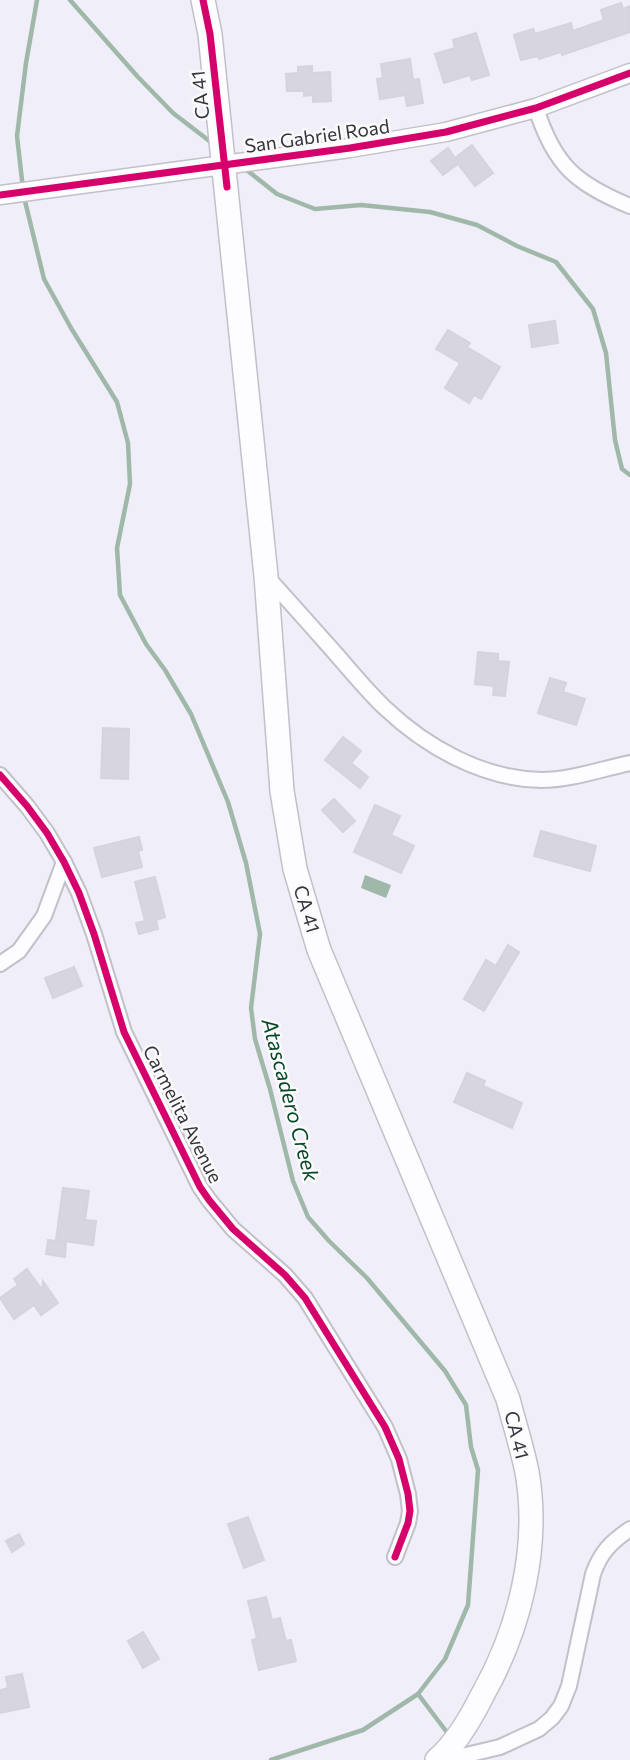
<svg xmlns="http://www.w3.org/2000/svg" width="630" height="1760" viewBox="0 0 630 1760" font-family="Commissioner,sans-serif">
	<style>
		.water { fill: #a0b8aa }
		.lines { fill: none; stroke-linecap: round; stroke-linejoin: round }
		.stream { stroke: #a0b8aa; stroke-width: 4.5 }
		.building { fill: #d6d5e0; stroke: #d5d4de; stroke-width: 2 }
		.minor-casing { stroke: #c2c0ca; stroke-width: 18 }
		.tertiary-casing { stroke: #c2c0ca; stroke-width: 21 }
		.primary-casing { stroke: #c2c0ca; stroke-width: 26 }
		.minor { stroke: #fdfcfe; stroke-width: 14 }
		.tertiary { stroke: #fdfcfe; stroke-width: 18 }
		.primary { stroke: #fdfcfe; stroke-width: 23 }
		.cycleway-casing { stroke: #fafafa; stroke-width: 11 }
		.cycleway { stroke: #d6006c; stroke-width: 7 }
		.labels { text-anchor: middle; stroke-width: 5; stroke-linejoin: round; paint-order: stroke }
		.street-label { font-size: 19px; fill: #34343e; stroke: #fafafa }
		.water-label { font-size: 21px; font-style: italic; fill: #054727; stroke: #fafafa }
	</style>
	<rect width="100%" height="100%" fill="#f0eef8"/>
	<path class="water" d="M365,875L391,885L386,898L361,888Z"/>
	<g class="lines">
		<g class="stream">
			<path d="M70,0L138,77L173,113L212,143"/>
			<path d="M244,168L277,194L315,209L361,205L430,212L477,225L517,246L556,262L593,309L606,353L615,440L622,469L630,475"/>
			<path d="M23,189L17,136L26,63L37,0"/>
			<path d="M24,197L44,279L71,328L117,402L128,443L130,484L117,548L120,595L146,644L165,670L191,714L228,802L246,863L260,934L251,1008L255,1039L270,1089L293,1181L308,1217L329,1241L367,1278L445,1371L466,1405L471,1447L478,1470L468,1605L445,1659L418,1694L363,1730L271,1760"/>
			<path d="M418,1694L449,1735"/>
		</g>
	</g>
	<g class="building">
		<path d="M621,3L623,9L630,6V32L562,55L561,52L539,59L538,56L521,60L514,35L533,29L535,34L571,23L573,31L604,20L601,10Z"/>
		<path d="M476,33L489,75L472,80L470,75L444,83L435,54L455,48L453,40Z"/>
		<path d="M410,59L413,80L419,79L423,103L407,106L405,95L380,99L377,79L383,78L381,64Z"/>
		<path d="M312,66V73L330,72L331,101L313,102V95L304,96V91H287L286,74L298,73V67Z"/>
		<path d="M472,145L493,173L475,186L458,164L443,175L431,161L448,148L455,158Z"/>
		<path d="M555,321L558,343L532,347L529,325Z"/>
		<path d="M448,330L470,343L467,347L500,367L481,399L474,395L469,403L445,388L460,363L436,349Z"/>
		<path d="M478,652L498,654V661L509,662L505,696L493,695L494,686L475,684Z"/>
		<path d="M550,678L566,683L563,692L585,699L576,725L538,713Z"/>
		<path d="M103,728L129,729L128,779L101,778Z"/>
		<path d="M343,737L361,751L351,763L368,777L360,788L325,760Z"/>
		<path d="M334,799L355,821L343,832L322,810Z"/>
		<path d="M375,805L400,816L391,835L414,846L401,873L354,852Z"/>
		<path d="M541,831L596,846L590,871L534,856Z"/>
		<path d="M139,837L142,850L138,851L142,867L102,877L94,848Z"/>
		<path d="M155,877L165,917L156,920L158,929L139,934L136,923L145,921L135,882Z"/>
		<path d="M508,945L519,952L484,1011L464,999L486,960L496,966Z"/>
		<path d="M74,967L82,986L53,998L45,978Z"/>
		<path d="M467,1073L485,1081L483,1086L522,1103L512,1128L454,1102Z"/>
		<path d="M63,1188L89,1191L85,1220L96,1221L93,1245L56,1240Z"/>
		<path d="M48,1240L66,1242L65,1257L46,1254Z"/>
		<path d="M27,1269L42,1290L43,1281L58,1303L41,1315L34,1305L14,1319L0,1298L18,1285L14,1279Z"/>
		<path d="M248,1517L264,1560L244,1568L228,1524Z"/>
		<path d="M19,1534L24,1544L12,1552L6,1541Z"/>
		<path d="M266,1597L272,1620L280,1618L286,1641L291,1640L296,1661L259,1670L252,1640L257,1638L248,1601Z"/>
		<path d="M143,1632L159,1659L143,1668L128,1641Z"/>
		<path d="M22,1674L29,1707L0,1713V1690L8,1688L6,1677Z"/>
	</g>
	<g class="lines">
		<defs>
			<g id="minor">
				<path d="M536,108C554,165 576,184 630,206"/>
				<path d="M267,577C290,602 312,627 335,653C351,671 367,691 385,708C426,747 483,779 541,780C571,780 601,769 630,763"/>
				<path d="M0,775L27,806L47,833L64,862L79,893L94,934L124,1032L200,1187L209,1200L233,1229L285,1275L305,1298L385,1427L399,1459L408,1494L410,1511L408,1523L395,1557"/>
				<path d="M0,964L19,951L44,916L64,862"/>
				<path d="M442,1756H462L500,1747L539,1729L552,1718L561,1706L569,1686L593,1574C601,1552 610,1543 630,1529"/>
			</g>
			<path id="tertiary" d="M0,195L350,148L446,132L536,108L630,73"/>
			<path id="primary" d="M203,0L210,34L266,576L282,791L295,869L319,950L508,1399C514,1423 522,1447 527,1472C540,1547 520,1628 483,1694C472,1716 456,1744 437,1760"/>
		</defs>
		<use href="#minor" class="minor-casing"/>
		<use href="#tertiary" class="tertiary-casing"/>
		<use href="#primary" class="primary-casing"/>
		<use href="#minor" class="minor"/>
		<use href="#tertiary" class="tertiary"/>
		<use href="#primary" class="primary"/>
		<defs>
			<g id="cycleway">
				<path d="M203,0L210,34L227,187"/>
				<path d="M0,195L350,148L446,132L536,108L630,73"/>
				<path d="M0,775L27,806L47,833L64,862L79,893L94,934L124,1032L200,1187L209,1200L233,1229L285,1275L305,1298L385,1427L399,1459L408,1494L410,1511L408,1523L395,1557"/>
			</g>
		</defs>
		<use href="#cycleway" class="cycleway-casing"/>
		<use href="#cycleway" class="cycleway"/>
	</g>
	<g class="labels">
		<g class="street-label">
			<text transform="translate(200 95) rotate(-96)" y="7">CA 41</text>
			<text transform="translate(317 136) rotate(-8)" y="7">San Gabriel Road</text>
			<text transform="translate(307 909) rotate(73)" y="7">CA 41</text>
			<text transform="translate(183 1114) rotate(63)" y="7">Carmelita Avenue</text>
			<text transform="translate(517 1435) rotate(76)" y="7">CA 41</text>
		</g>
		<g class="water-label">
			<text transform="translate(290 1100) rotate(75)" y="7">Atascadero Creek</text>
		</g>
	</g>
</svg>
